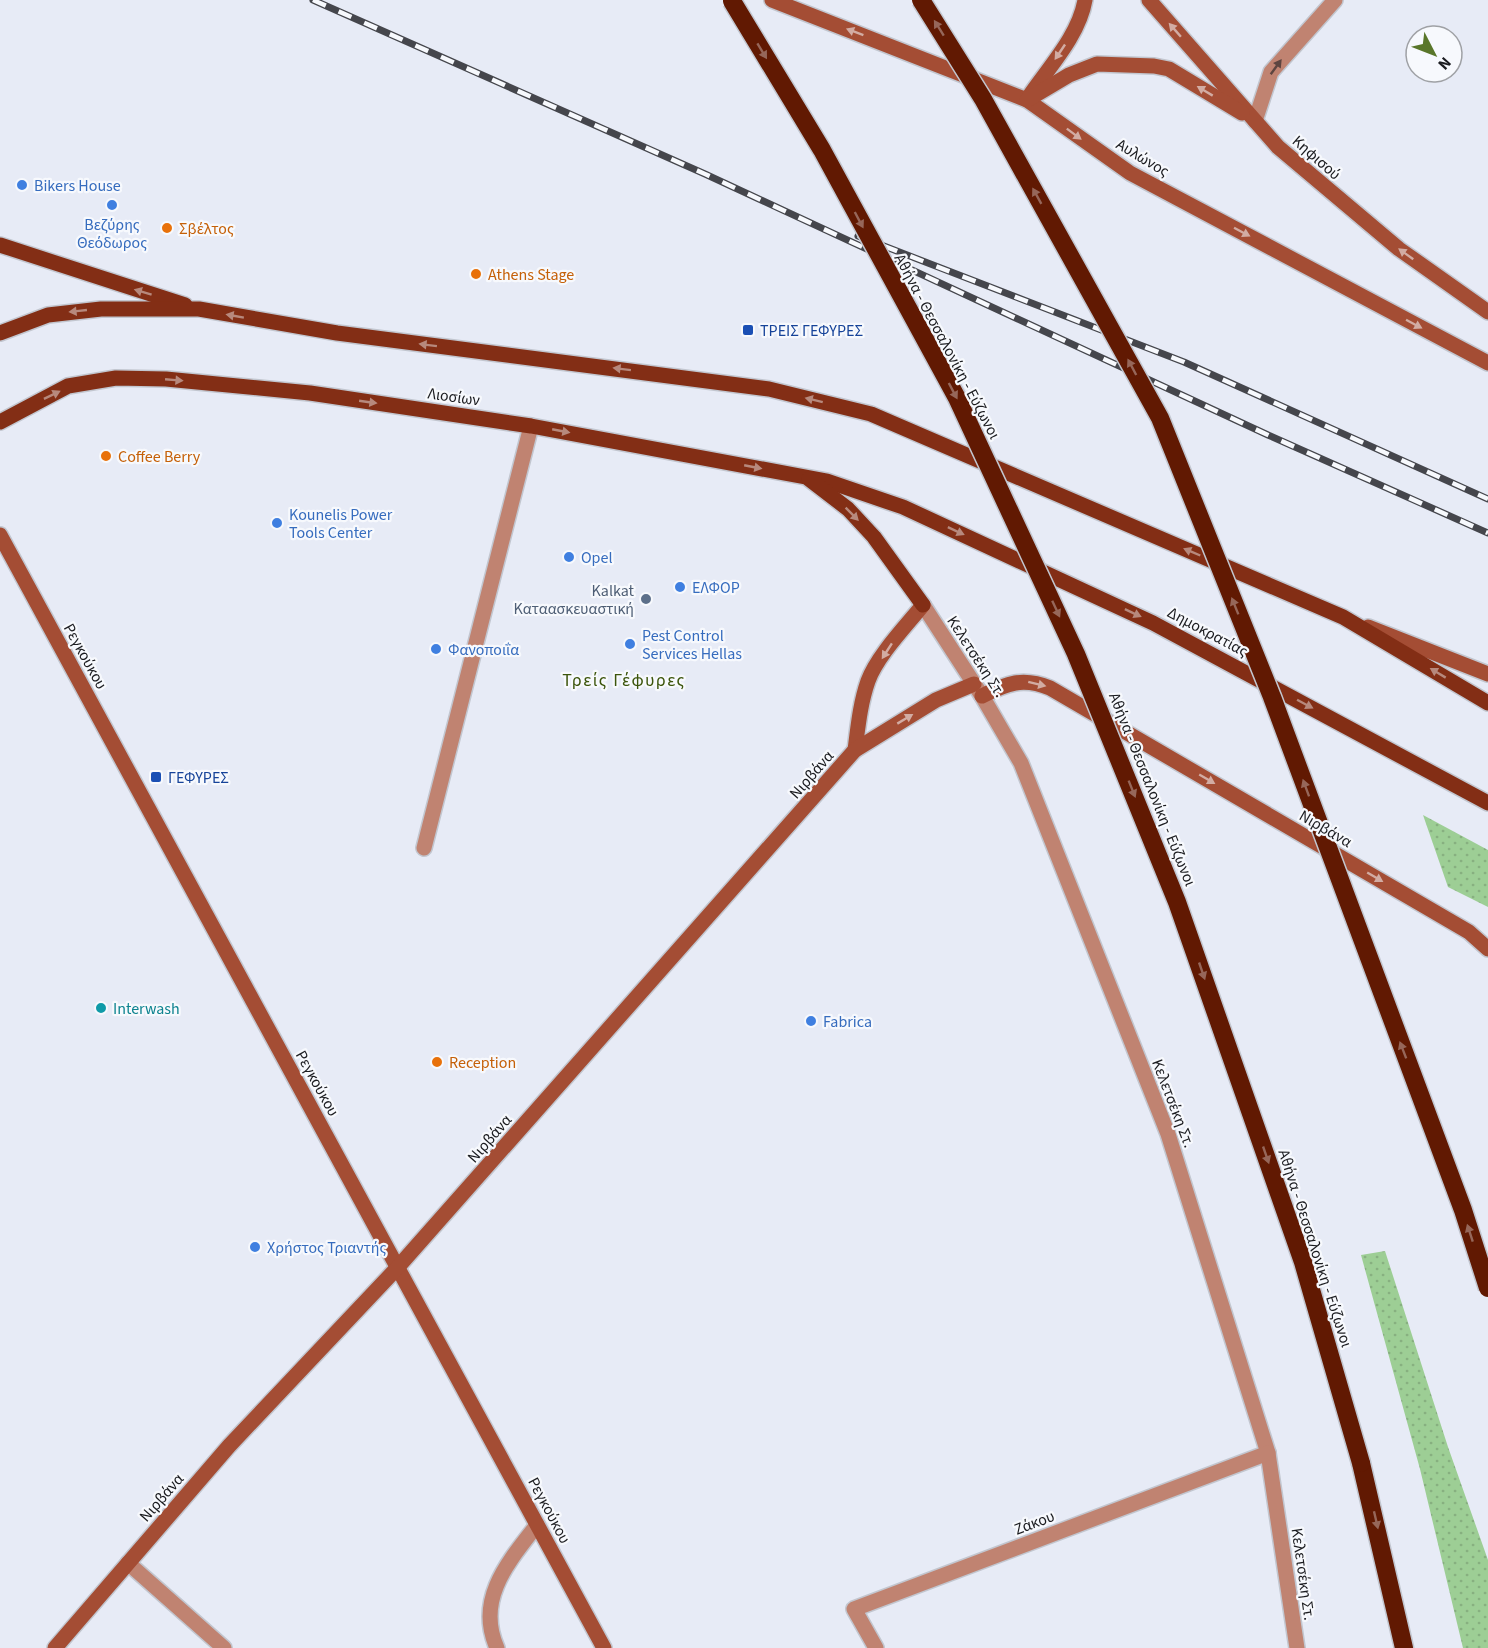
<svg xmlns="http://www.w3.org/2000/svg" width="1488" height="1648" viewBox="0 0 1488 1648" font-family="'Source Sans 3',sans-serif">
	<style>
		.grass { fill: url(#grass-dots) }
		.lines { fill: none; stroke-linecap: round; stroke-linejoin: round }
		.lane-casing { stroke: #c2c6cf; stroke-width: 18 }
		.street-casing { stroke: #c2c6cf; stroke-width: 18 }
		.secondary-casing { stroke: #c2c6cf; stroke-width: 18 }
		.primary-casing { stroke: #c2c6cf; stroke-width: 18 }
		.highway-casing { stroke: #c2c6cf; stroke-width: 21 }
		.lane { stroke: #c08371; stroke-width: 15 }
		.street { stroke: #c08371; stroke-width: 15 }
		.secondary { stroke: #a44d34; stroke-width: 15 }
		.primary { stroke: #832e15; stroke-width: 15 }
		.highway { stroke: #611902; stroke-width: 18 }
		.rail-casing { stroke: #45464c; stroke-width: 7 }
		.rail { stroke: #f7f9fd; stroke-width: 4.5; stroke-dasharray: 14; stroke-linecap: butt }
		.highway-bridge-casing { stroke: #c2c6cf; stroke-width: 21; stroke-linecap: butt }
		.highway-bridge { stroke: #611902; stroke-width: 18 }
		.oneway { fill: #96675a }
		.oneway2 { fill: #d2aca3 }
		.oneway3 { fill: #5d4540 }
		.oneway4 { fill: #b7897d }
		.shop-dot { fill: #3f7fe0; stroke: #f7f9fd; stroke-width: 2 }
		.food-dot { fill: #e8710a; stroke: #f7f9fd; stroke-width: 2 }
		.transit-dot { fill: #1a4fb4; stroke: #f7f9fd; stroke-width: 2 }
		.service-dot { fill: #5c6f8a; stroke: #f7f9fd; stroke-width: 2 }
		.culture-dot { fill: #0f9aa8; stroke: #f7f9fd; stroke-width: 2 }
		.labels { text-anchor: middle; stroke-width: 4.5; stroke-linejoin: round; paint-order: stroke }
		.street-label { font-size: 16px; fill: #1b1c20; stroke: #f7f9fd }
		.shop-label { font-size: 16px; fill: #366cbe; stroke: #f7f9fd; text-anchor: start }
		.food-label { font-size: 16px; fill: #c56008; stroke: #f7f9fd; text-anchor: start }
		.transit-label { font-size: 16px; fill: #164399; stroke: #f7f9fd; text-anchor: start }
		.service-label { font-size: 16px; fill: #4e5e75; stroke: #f7f9fd; text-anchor: end }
		.culture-label { font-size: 16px; fill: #0d838f; stroke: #f7f9fd; text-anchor: start }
		.neighbourhood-label { font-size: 18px; letter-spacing: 1.5px; fill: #3c550c; stroke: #f7f9fd }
	</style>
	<defs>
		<pattern id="grass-dots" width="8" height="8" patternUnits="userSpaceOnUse" patternTransform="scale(1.5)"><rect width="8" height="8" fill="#9dce95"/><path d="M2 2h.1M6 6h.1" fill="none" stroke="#87b080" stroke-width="1.8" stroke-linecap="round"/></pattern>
	</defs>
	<rect width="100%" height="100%" fill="#e7ebf6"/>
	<g class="grass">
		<path d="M1423,815L1488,850V907L1448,887Z"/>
		<path d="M1385,1251L1448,1447L1488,1560V1648H1463L1420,1469L1361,1255Z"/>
	</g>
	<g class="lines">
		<defs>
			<g id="lane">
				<path d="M128,1563L224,1648"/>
				<path d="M497,1648C475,1599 509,1561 537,1525"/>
			</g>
			<g id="street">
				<path d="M1255,121L1271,72L1335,0"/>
				<path d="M923,605L982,696L1021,763L1168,1134L1268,1453L1297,1648"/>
				<path d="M424,848L531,426"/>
				<path d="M876,1648L854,1609L1268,1453"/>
			</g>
			<g id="secondary">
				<path d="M772,0L1027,100L1130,173L1488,363"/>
				<path d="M1149,0L1278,147L1399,249L1488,312"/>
				<path d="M1030,95C1050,66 1079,35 1085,0"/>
				<path d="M1027,100L1069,75L1097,64L1154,66L1169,69L1242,113"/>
				<path d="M0,535L604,1648"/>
				<path d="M1368,627L1488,674"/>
				<path d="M982,696C1007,683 1023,677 1050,688L1469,932L1488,949"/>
				<path d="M855,750C858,727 860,704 868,681C877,656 906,626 923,605"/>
				<path d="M55,1648L229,1446L398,1267L855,750L936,700L974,684"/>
			</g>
			<g id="primary">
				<path d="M0,245L185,305"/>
				<path d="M0,333L48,315L101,309H199L337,333L769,389L871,414L1343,617L1488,703"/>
				<path d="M0,422L68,386L116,378L166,379L310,393L531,426L827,481L903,507L1153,623L1488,803"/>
				<path d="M809,479L848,509L874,537L923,605"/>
			</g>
			<path id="highway" d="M1361,1463L1404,1648"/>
		</defs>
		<use href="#lane" class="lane-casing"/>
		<use href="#street" class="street-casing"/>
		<use href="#secondary" class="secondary-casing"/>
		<use href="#primary" class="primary-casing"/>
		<use href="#highway" class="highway-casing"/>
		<use href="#lane" class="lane"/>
		<use href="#street" class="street"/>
		<use href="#secondary" class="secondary"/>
		<use href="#primary" class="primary"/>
		<use href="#highway" class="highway"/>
		<defs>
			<g id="rail">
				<path d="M313,0L705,174L1268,435L1488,533"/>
				<path d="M858,236L1184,362L1488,499"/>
			</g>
		</defs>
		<use href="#rail" class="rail-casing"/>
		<use href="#rail" class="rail"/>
		<defs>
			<g id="highway-bridge">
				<path d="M921,0L983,99L1160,418L1272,697L1463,1210L1488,1288"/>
				<path d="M732,1L822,150L957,398L1076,654L1177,902L1303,1262L1361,1463"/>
			</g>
		</defs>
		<use href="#highway-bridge" class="highway-bridge-casing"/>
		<use href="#highway-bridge" class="highway-bridge"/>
	</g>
	<defs><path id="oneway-solid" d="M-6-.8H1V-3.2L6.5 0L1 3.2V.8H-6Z" transform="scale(1.5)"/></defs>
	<g class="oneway">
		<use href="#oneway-solid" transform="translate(939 28) rotate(-122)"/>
		<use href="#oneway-solid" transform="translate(762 51) rotate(59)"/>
		<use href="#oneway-solid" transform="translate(1037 196) rotate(-119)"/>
		<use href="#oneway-solid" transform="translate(859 220) rotate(62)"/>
		<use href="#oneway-solid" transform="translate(1132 367) rotate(-118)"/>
		<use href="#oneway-solid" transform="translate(953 391) rotate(62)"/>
		<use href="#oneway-solid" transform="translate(1235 606) rotate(-112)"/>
		<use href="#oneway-solid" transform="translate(1056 609) rotate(65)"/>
		<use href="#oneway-solid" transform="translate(1306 788) rotate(-110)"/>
		<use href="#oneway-solid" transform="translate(1132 789) rotate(68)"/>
		<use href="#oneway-solid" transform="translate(1202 971) rotate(71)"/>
		<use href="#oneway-solid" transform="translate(1403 1050) rotate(-111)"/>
		<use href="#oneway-solid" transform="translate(1266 1155) rotate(71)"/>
		<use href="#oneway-solid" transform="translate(1470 1233) rotate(-108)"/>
		<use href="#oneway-solid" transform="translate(1376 1520) rotate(77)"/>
	</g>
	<g class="oneway2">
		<use href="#oneway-solid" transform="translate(1175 30) rotate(-131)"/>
		<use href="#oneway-solid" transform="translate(855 32) rotate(-159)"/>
		<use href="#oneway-solid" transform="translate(1060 52) rotate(124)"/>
		<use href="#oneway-solid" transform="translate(1205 91) rotate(-149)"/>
		<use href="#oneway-solid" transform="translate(1074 134) rotate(37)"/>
		<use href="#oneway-solid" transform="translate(1242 232) rotate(28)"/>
		<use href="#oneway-solid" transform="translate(1406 254) rotate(-144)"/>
		<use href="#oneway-solid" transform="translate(1414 324) rotate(28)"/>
		<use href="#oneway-solid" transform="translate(887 651) rotate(123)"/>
		<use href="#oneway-solid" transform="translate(1037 684) rotate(14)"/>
		<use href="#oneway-solid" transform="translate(905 719) rotate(-31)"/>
		<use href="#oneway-solid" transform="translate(1207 779) rotate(30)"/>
		<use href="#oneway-solid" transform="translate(1375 877) rotate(30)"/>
	</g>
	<use class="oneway3" href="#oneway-solid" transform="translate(1276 67) rotate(-54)"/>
	<g class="oneway4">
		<use href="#oneway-solid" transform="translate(143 292) rotate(-163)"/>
		<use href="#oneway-solid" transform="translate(78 311) rotate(174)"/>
		<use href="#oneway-solid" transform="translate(235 316) rotate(-170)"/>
		<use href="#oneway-solid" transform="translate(428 345) rotate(-173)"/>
		<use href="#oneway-solid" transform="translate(622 369) rotate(-173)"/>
		<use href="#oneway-solid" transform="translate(174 380) rotate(5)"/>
		<use href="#oneway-solid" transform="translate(52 395) rotate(-26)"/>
		<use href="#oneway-solid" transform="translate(814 400) rotate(-166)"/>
		<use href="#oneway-solid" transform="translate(368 402) rotate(8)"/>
		<use href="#oneway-solid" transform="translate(561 431) rotate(11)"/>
		<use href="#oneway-solid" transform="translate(753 467) rotate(11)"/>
		<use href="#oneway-solid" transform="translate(852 514) rotate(45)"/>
		<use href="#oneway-solid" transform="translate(956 531) rotate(25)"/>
		<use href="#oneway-solid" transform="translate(1192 552) rotate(-157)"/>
		<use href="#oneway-solid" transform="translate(1133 613) rotate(25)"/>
		<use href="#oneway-solid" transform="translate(1438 673) rotate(-149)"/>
		<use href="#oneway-solid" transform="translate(1305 704) rotate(28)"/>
	</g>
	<g class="shop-dot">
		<circle cx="22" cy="185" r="6"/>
		<circle cx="112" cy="205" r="6"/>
		<circle cx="277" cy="523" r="6"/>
		<circle cx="569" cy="557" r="6"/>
		<circle cx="680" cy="587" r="6"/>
		<circle cx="630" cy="644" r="6"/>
		<circle cx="436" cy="649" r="6"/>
		<circle cx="811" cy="1021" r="6"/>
		<circle cx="255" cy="1247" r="6"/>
	</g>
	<g class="food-dot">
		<circle cx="167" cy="228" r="6"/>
		<circle cx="476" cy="274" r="6"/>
		<circle cx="106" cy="456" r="6"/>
		<circle cx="437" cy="1062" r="6"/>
	</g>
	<g class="transit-dot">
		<rect x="742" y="324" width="12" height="12" rx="3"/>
		<rect x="150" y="771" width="12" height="12" rx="3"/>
	</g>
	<circle class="service-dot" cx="646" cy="599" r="6"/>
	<circle class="culture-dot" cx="101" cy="1008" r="6"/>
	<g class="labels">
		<g class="street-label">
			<text transform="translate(1143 157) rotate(31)" y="6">Αυλώνος</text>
			<text transform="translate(1317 157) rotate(41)" y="6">Κηφισού</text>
			<text transform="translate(948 346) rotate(62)" y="6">Αθήνα - Θεσσαλονίκη - Εύζωνοι</text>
			<text transform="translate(454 396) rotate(8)" y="6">Λιοσίων</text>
			<text transform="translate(1208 631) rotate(28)" y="6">Δημοκρατίας</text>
			<text transform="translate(86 656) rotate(61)" y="6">Ρεγκούκου</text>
			<text transform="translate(977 656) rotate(57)" y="6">Κελετσέκη Στ.</text>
			<text transform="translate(811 774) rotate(-49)" y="6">Νιρβάνα</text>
			<text transform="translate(1153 789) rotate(68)" y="6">Αθήνα - Θεσσαλονίκη - Εύζωνοι</text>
			<text transform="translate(1326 828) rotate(30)" y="6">Νιρβάνα</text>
			<text transform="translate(318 1083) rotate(61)" y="6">Ρεγκούκου</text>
			<text transform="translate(1174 1103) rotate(69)" y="6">Κελετσέκη Στ.</text>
			<text transform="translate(489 1138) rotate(-49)" y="6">Νιρβάνα</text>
			<text transform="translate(1316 1248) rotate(72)" y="6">Αθήνα - Θεσσαλονίκη - Εύζωνοι</text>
			<text transform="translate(161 1497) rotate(-49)" y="6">Νιρβάνα</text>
			<text transform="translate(550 1510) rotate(62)" y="6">Ρεγκούκου</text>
			<text transform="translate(1034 1522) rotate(-21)" y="6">Ζάκου</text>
			<text transform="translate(1304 1574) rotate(82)" y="6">Κελετσέκη Στ.</text>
		</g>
		<g class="shop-label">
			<text x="34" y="191">Bikers House</text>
			<text x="112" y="230" text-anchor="middle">Βεζύρης<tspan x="112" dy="18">Θεόδωρος</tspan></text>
			<text x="289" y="520">Kounelis Power<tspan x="289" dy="18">Tools Center</tspan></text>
			<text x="581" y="563">Opel</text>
			<text x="692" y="593">ΕΛΦΟΡ</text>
			<text x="642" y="641">Pest Control<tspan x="642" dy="18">Services Hellas</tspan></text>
			<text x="448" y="655">Φανοποιΐα</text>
			<text x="823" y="1027">Fabrica</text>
			<text x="267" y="1253">Χρήστος Τριαντής</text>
		</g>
		<g class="food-label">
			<text x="179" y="234">Σβέλτος</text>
			<text x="488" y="280">Athens Stage</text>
			<text x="118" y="462">Coffee Berry</text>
			<text x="449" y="1068">Reception</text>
		</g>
		<g class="transit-label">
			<text x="760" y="336">ΤΡΕΙΣ ΓΕΦΥΡΕΣ</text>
			<text x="168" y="783">ΓΕΦΥΡΕΣ</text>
		</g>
		<g class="service-label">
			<text x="634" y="596">Kalkat<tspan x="634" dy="18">Καταασκευαστική</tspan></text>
		</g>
		<g class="culture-label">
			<text x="113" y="1014">Interwash</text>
		</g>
		<g class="neighbourhood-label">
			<text x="624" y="686">Τρείς Γέφυρες</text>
		</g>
	</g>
	<g transform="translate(1434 54) rotate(132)"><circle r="28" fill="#f7f9fd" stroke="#9fa1a5" stroke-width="1.5"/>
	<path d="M0-4.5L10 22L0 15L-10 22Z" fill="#59762a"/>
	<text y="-9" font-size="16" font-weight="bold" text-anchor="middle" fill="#1b1c20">N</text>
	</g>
</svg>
